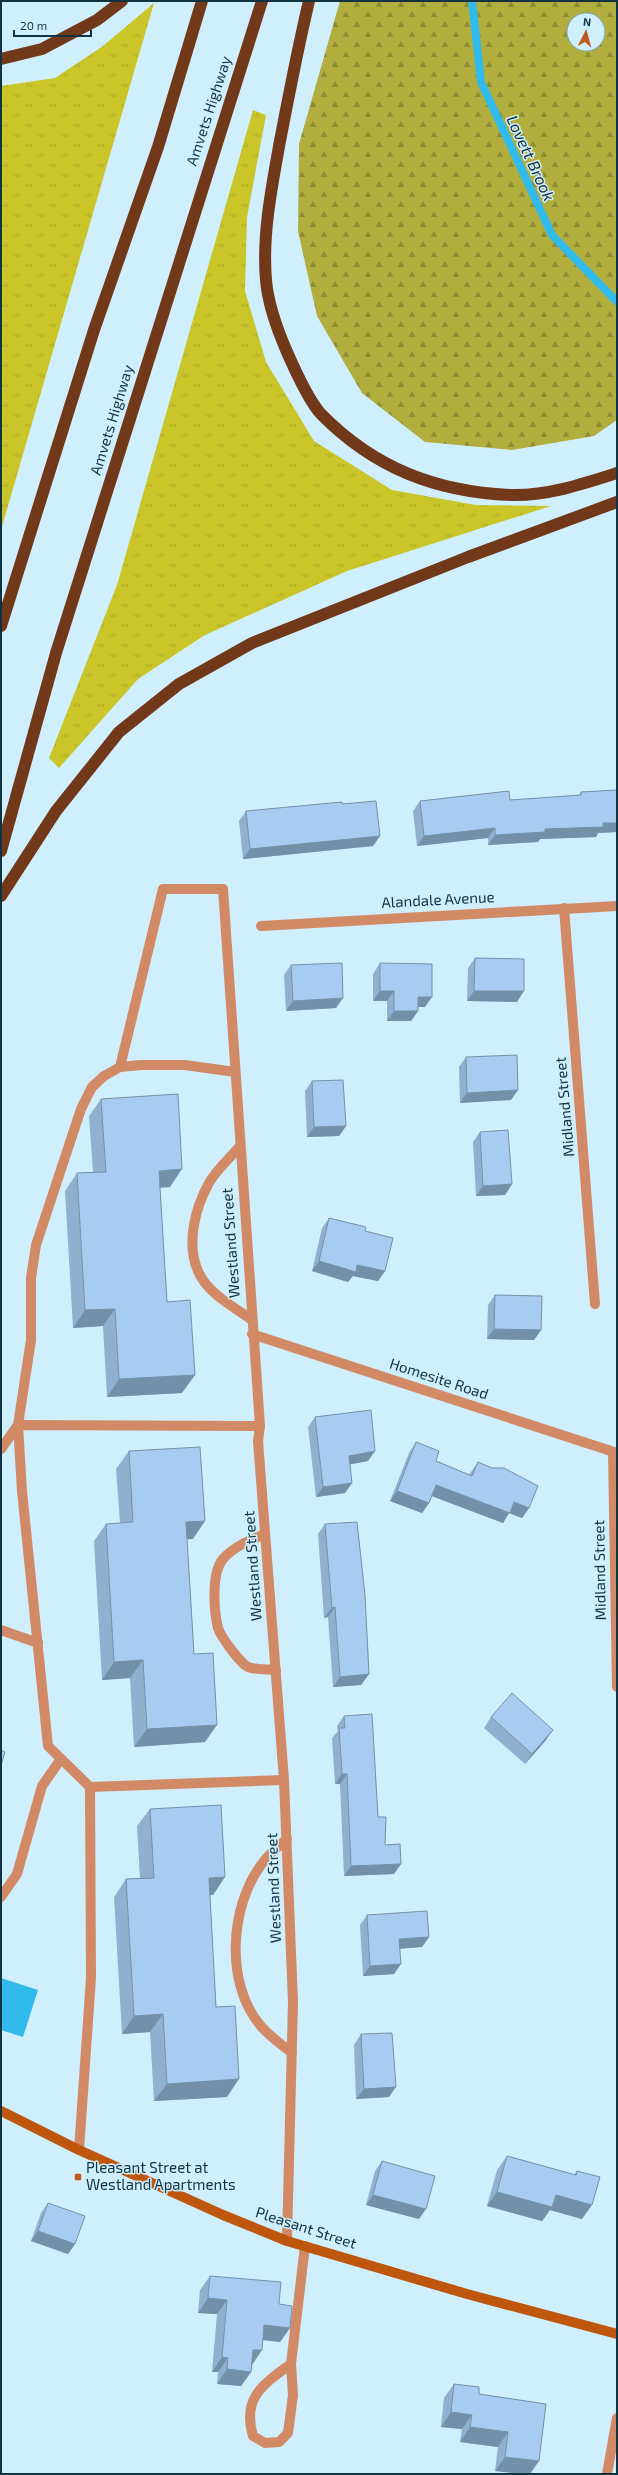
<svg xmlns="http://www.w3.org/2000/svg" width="618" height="2475" viewBox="0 0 618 2475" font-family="'Exo 2',sans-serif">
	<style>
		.grass { fill: url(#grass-tufts) }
		.forest { fill: url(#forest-firs); fill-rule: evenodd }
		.water { fill: #31bbec }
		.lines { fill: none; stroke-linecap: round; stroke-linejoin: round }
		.stream { stroke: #31bbec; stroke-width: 8 }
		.service { stroke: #d18a65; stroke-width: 10 }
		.minor { stroke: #d18a65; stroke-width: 10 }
		.secondary { stroke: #bf560e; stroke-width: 10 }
		.motorway { stroke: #713919; stroke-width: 12 }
		.wall { fill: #8fb0cf }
		.shaded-wall { fill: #7490a9 }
		.building { fill: #a6cdf1; stroke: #7490a9 }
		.poi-dot { fill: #bd5b1f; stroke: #d0effd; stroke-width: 1.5 }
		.labels { text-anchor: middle; stroke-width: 3; stroke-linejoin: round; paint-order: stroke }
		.street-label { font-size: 15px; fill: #103341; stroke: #d0effd }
		.poi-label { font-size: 15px; fill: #103341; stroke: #d0effd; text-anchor: start }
		.water-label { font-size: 16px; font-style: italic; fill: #122d39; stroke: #d0effd }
	</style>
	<defs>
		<pattern id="grass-tufts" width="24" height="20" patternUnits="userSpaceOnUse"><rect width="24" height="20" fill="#cac529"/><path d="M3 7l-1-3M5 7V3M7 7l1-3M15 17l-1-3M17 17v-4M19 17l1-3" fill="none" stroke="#acaa26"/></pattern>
		<pattern id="forest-firs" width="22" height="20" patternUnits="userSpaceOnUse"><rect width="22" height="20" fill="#b1ae3e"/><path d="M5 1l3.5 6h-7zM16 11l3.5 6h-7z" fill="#8f8e36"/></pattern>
	</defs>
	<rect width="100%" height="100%" fill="#d0effd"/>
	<g class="grass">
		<path d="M154,3L1,530V86L55,78L103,46Z"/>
		<path d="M253,110L266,115L247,217L245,291L266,362L314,441L392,490L476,505L551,506L347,571L205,635L138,679L59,768L49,758L117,585Z"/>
	</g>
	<path class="forest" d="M340,1H617V420L594,436L512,450L425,442L362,393L317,316L298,231L299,144ZM574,20H598V44H574Z"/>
	<path class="water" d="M1,1978L38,1990L23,2037L1,2030Z"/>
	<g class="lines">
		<path class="stream" d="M472,1L481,82L552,235L617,302"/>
		<g class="service">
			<path d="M120,1067L163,889H223"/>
			<path d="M240,1146C230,1158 216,1170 209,1183C195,1208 186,1244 198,1271C207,1293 234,1307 252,1320"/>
			<path d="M1,1449L18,1425L260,1426"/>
			<path d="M265,1534C251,1540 234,1546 223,1559C211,1573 214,1611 218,1628C221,1637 240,1663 248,1667C256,1670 268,1669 276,1670"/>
			<path d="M1,1630L38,1643"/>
			<path d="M90,1787L284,1780"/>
			<path d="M287,1839C278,1847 268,1855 261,1865C230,1907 225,1983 260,2025C269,2036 281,2044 292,2053"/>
			<path d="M1,1897L17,1874L42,1786L61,1759"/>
			<path d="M79,2150L91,1978L90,1787L48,1746L22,1491L18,1425L31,1340V1278L36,1245L81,1109L92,1087L104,1076L120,1067L141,1065H185L235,1072"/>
			<path d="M291,2364C262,2385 242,2398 253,2436L265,2443L279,2442L288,2433L293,2395L291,2364L305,2246"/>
		</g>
		<g class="minor">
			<path d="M223,889L260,1426L258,1441L284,1780L293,2002L287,2241"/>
			<path d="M564,908L595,1304"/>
			<path d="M261,926L617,906"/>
			<path d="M252,1334L617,1453"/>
			<path d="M613,1452L617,1687"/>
			<path d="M607,2474L617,2418"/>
		</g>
		<path class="secondary" d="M1,2111L79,2150L223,2215L287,2241L467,2294L617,2334"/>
		<g class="motorway">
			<path d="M309,1C298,47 289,94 280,141C272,186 262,234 266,280C268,305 277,329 287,352C294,368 310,402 321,414C374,468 436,492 511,495C547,496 583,484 617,473"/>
			<path d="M1,59L42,49L97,20L122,1"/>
			<path d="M1,626L94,330L158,147L202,1"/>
			<path d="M1,851L56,653L262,1"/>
			<path d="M1,896L56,811L119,732L179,684L252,643L468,557L617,502"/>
		</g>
	</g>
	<g class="wall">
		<path d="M617,790V832L598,833L596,837L540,839L538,842L488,845V838L417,846L413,811L420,801L510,800L578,796L581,792Z"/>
		<path d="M343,804L373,846L243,859L239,821L246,811Z"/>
		<path d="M475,958L517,1002L467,1001L468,968Z"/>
		<path d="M380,963L425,1007H418V1011L411,1021H387V1001H373V974Z"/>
		<path d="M291,965L336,1008L286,1011L284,975Z"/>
		<path d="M466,1057L511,1100L460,1103L459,1067Z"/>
		<path d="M312,1081L346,1126L339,1136L307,1137L305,1091Z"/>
		<path d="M101,1099L170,1187L160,1188L167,1302L182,1393L107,1397L103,1326L73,1328L65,1191L77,1173L93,1172L89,1116Z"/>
		<path d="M480,1132L512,1184L505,1195L476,1196L473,1142Z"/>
		<path d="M329,1218L365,1231L385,1271L378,1281L353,1276L348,1282L312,1271L322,1228Z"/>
		<path d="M495,1295L541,1330L534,1340L487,1339L488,1305Z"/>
		<path d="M315,1417L368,1461L350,1464L352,1483L345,1493L316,1497L308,1427Z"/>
		<path d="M416,1442L436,1461L469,1475L471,1472L478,1462L529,1508L522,1518L509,1513L503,1523L432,1496L429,1503L422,1513L390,1501L409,1453Z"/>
		<path d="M129,1451L193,1539H187L194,1654L205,1742L134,1747L130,1678L102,1680L94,1541L106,1524L120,1523L116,1469Z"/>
		<path d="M325,1524L369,1674L361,1685L333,1687L328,1617L324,1618L318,1534Z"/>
		<path d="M344,1716L378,1817L385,1845L394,1874L344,1876L340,1784H335L332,1738L338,1731L337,1726Z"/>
		<path d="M491,1717L546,1740L525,1764L484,1728Z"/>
		<path d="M150,1809L213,1895H210L216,2007L227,2097L154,2101L150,2032L122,2034L114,1897L126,1879L140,1878L137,1826Z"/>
		<path d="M367,1915L429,1937L422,1947L400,1949L394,1974L363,1976L360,1925Z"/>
		<path d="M361,2034L389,2097L356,2099L354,2045Z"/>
		<path d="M507,2156L574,2175L577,2171L582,2219L550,2210L542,2221L487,2206L497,2170Z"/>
		<path d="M382,2161L419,2219L366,2205L375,2171Z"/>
		<path d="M48,2203L75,2244L68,2254L31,2241L41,2213Z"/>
		<path d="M210,2276L279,2304L290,2328L280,2342L263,2340L251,2364V2372L241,2386L217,2384L218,2372H212L217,2314L198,2313L200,2290Z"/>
		<path d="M454,2384L479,2394L546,2404L495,2471L498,2447L460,2442L462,2429L441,2427L444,2398Z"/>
	</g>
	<g class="shaded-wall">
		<path d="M603,823H617V832L598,833L596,837L540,839L538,842L488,845L495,835L545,829Z"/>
		<path d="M495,828L488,838L417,846L424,836Z"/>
		<path d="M380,836L373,846L243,859L250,849Z"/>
		<path d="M380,991H394L387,1001H373Z"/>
		<path d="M474,991H524L517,1002L467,1001Z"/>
		<path d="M418,997H432L425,1007H411Z"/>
		<path d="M343,998L336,1008L286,1011L293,1001Z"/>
		<path d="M394,1011H418L411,1021H387Z"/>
		<path d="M518,1090L511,1100L460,1103L467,1093Z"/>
		<path d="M346,1126L339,1136L307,1137L314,1127Z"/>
		<path d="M182,1169L170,1187L146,1188L159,1171Z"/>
		<path d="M512,1184L505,1195L476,1196L483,1186Z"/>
		<path d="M319,1261L357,1265L385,1271L378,1281L353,1276L348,1282L312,1271Z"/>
		<path d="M115,1309L103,1326L73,1328L85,1310Z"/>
		<path d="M494,1329L541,1330L534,1340L487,1339Z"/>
		<path d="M195,1375L182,1393L107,1397L119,1379Z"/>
		<path d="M375,1451L368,1461L342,1466L349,1456Z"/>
		<path d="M352,1483L345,1493L316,1497L323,1487Z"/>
		<path d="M436,1485L514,1502L529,1508L522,1518L509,1513L503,1523L429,1495Z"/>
		<path d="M397,1491L429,1503L422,1513L390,1501Z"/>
		<path d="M205,1521L193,1539L174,1540L186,1522Z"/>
		<path d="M335,1607L328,1617L324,1618L332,1608Z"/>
		<path d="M143,1660L130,1678L102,1680L114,1662Z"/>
		<path d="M369,1674L361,1685L333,1687L340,1677Z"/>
		<path d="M217,1725L205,1742L134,1747L147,1729Z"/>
		<path d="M553,1730L546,1740L525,1764L532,1754Z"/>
		<path d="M342,1774H347L340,1784H335Z"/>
		<path d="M401,1864L394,1874L344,1876L351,1866Z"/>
		<path d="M225,1877L213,1895L196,1896L209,1878Z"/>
		<path d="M429,1937L422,1947L392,1949L399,1939Z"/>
		<path d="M401,1964L394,1974L363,1976L370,1966Z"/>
		<path d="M163,2014L150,2032L122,2034L134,2016Z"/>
		<path d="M239,2079L227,2097L154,2101L167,2084Z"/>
		<path d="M396,2087L389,2097L356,2099L364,2089Z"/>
		<path d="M497,2192L556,2195L592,2205L582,2219L550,2210L542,2221L487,2206Z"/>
		<path d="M373,2195L426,2209L419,2219L366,2205Z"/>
		<path d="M38,2231L75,2244L68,2254L31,2241Z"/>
		<path d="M208,2298L227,2300L217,2314L198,2313Z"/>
		<path d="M264,2325L290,2328L280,2342L254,2339Z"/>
		<path d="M253,2350H262L252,2365L243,2364Z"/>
		<path d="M222,2357L228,2358L218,2372H212Z"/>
		<path d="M227,2369L251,2372L241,2386L217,2384Z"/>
		<path d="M451,2412L472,2415L462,2429L441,2427Z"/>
		<path d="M470,2427L508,2432L498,2447L460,2442Z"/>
		<path d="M505,2457L539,2461L530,2474H520L495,2471Z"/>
	</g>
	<g class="building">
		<path d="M617,790V823H603V827L545,829V832L495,835V828L424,836L420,801L509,791L510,800L581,795V792Z"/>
		<path d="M376,801L380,836L250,849L246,811L342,802L343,804Z"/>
		<path d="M475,958L524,959V991H474Z"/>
		<path d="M342,963L343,998L293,1001L291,965Z"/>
		<path d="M380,963L432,964V997H418V1011H394V991H380Z"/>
		<path d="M517,1055L518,1090L467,1093L466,1057Z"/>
		<path d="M343,1080L346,1126L314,1127L312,1081Z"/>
		<path d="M178,1094L182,1169L159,1171L167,1302L190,1300L195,1375L119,1379L115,1309L85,1310L77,1173L106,1172L101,1099Z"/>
		<path d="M508,1130L512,1184L483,1186L480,1132Z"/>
		<path d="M329,1218L366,1227L365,1231L393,1238L385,1271L357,1265L356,1272L319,1261Z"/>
		<path d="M495,1295L542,1296L541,1330L494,1329Z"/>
		<path d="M371,1410L375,1451L349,1456L352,1483L323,1487L315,1417Z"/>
		<path d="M416,1442L439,1451L436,1461L472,1476L478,1462L492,1468H504L538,1486L529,1508L514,1502L510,1513L436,1485L429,1503L397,1491Z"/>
		<path d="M200,1447L205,1521L186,1522L194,1654L213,1653L217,1725L147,1729L143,1660L114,1662L106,1524L133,1522L129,1451Z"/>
		<path d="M357,1522L365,1595L369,1674L340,1677L335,1607L332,1608L325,1524Z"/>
		<path d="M512,1693L553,1730L532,1754L491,1717Z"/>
		<path d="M372,1714L378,1817H386L385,1845L400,1844L401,1864L351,1866L347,1774H342L339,1728H345L344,1716Z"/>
		<path d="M1,1750L5,1752L1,1765Z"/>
		<path d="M221,1805L225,1877L209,1878L216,2007L235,2006L239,2079L167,2084L163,2014L134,2016L126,1879L154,1878L150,1809Z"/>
		<path d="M427,1911L429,1937L399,1939L401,1964L370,1966L367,1915Z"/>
		<path d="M392,2033L396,2087L364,2089L361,2034Z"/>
		<path d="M507,2156L576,2175L577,2171L600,2177L592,2205L556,2195L552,2207L497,2192Z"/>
		<path d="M382,2161L435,2176L426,2209L373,2195Z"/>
		<path d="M48,2203L85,2216L75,2244L38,2231Z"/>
		<path d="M210,2276L281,2282L279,2304L292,2306L290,2328L264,2325L262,2350H253L251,2372L227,2369L228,2358L222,2357L227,2300L208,2298Z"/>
		<path d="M454,2384L479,2387V2394L546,2404L539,2461L505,2457L508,2432L470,2427L472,2415L451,2412Z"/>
	</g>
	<rect class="poi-dot" x="74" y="2173" width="8" height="8" rx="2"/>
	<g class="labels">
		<g class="street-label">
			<text transform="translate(209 111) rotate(-72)" y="5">Amvets Highway</text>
			<text transform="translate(112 420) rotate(-73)" y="5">Amvets Highway</text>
			<text transform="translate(438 900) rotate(-3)" y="5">Alandale Avenue</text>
			<text transform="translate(565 1107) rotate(-95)" y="5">Midland Street</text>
			<text transform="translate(231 1243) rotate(-94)" y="5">Westland Street</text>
			<text transform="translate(439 1379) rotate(18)" y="5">Homesite Road</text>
			<text transform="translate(253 1566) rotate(-94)" y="5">Westland Street</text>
			<text transform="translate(600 1570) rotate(-91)" y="5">Midland Street</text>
			<text transform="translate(274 1888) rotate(-92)" y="5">Westland Street</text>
			<text transform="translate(306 2228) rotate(18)" y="5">Pleasant Street</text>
		</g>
		<g class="poi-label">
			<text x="86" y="2173">Pleasant Street at<tspan x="86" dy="17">Westland Apartments</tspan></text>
		</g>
		<g class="water-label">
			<text transform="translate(531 158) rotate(65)" y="6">Lovett Brook</text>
		</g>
	</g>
	<rect width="618" height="2475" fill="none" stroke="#103341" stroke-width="4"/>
	<g transform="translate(586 32) rotate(6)"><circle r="19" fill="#d0effd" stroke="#83a4b2"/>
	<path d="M0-3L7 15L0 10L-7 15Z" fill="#bd5b1f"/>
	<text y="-6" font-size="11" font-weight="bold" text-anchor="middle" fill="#103341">N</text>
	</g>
	<path d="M14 30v6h77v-6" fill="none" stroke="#103341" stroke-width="2"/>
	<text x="20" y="30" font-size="12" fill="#103341" stroke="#d0effd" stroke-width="3" paint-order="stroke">20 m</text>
</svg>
